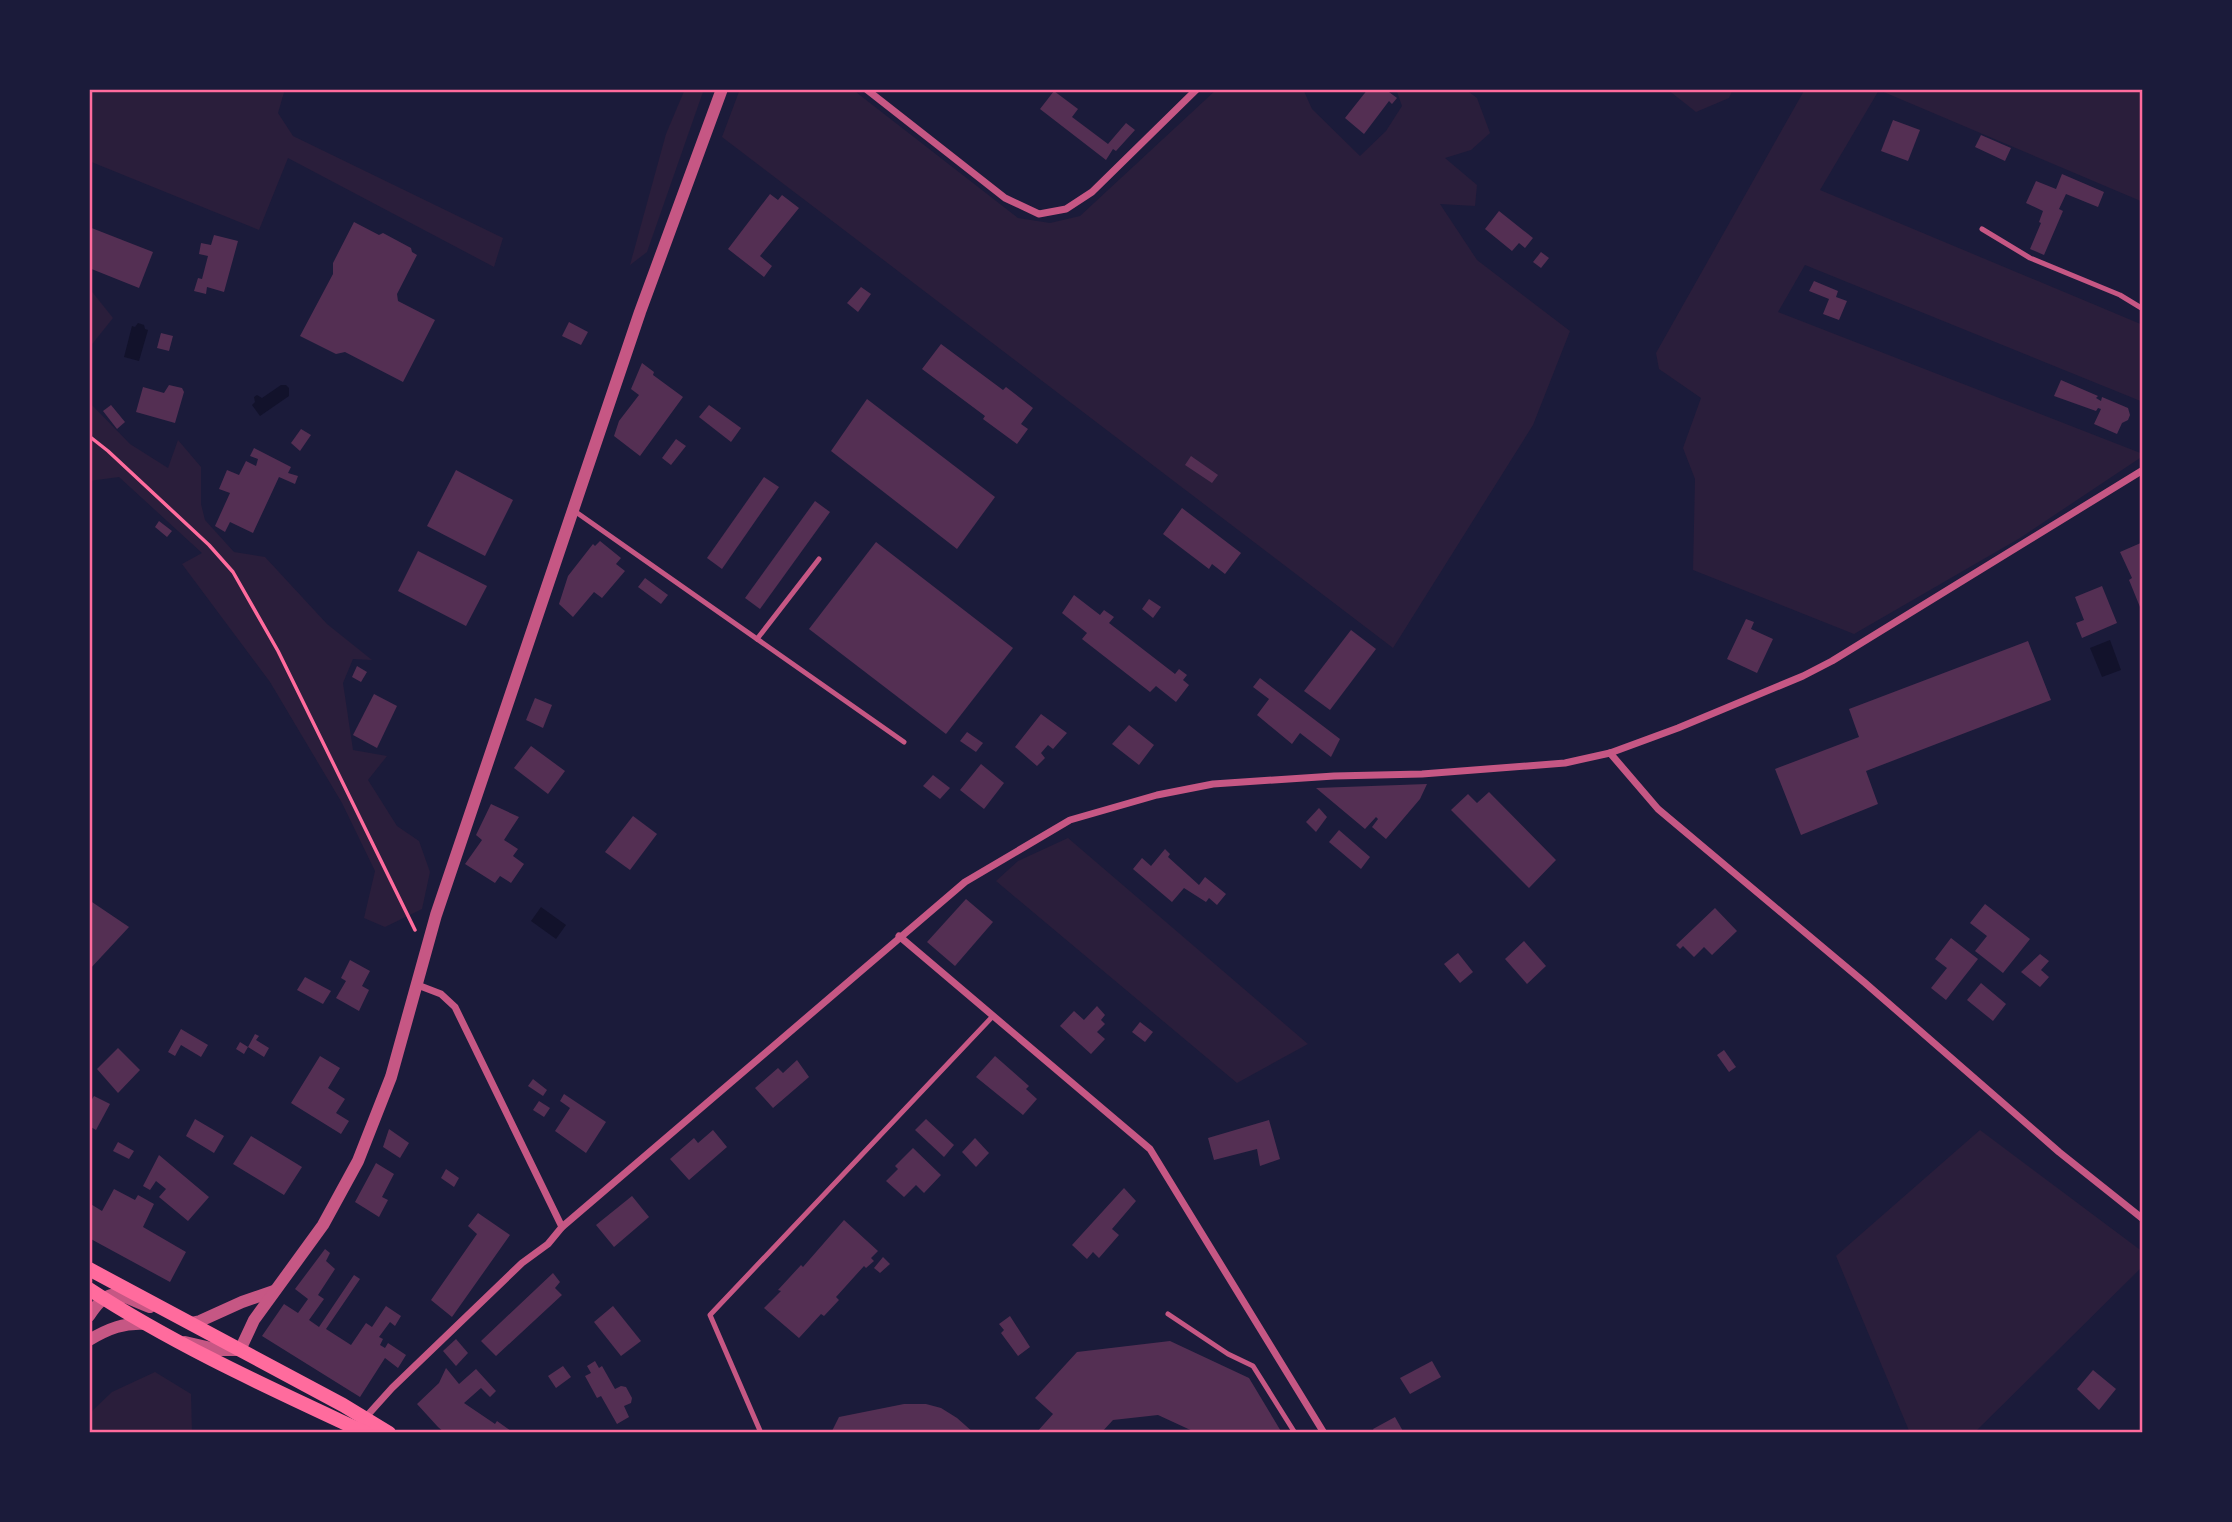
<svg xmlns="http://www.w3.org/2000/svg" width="2232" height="1522" viewBox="0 0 2232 1522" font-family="Helvetica,sans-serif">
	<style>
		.green { fill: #2a1e3b }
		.water { fill: #12122b }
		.building { fill: #542f53 }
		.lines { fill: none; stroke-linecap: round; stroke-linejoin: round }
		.path { stroke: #ff6b9d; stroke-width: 3.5 }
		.service { stroke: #c65784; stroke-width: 5 }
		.minor { stroke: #c65784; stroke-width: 7 }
		.tertiary { stroke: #c65784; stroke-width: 12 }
		.secondary { stroke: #ff6b9d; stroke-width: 14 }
		.neatline { fill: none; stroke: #ff6b9d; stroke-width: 2.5 }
	</style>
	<rect width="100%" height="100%" fill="#1b1b3a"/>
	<g class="green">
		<path d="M89,89H285L278,113L293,136L503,238L494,267L288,158L259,230L89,161Z"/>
		<path d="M685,89H704L647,252L630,265L666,134Z"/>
		<path d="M740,89H852L1018,218L1050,223L1080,216L1217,89H1303L1312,109L1360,156L1386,131L1402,106L1396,89H1465L1477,98L1490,133L1471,150L1445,158L1477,185L1475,206L1440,204L1477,260L1570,331L1533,425L1393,648L722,137Z"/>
		<path d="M1667,89H1733L1729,98L1696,112Z"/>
		<path d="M1805,89H2143V202L1879,90L1820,190L2143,325V402L1805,265L1778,312L2143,454V456L2020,538L1854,634L1693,570L1695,479L1683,448L1701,398L1659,369L1656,353Z"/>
		<path d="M89,288L113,318L89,348Z"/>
		<path d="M89,402L130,444L168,468L178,440L201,467V504L205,520L234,552L265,557L327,624L372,660L353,659L343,683L353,750L387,756L368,780L397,826L419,841L430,872L422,909L385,927L364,918L375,871L342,803L270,682L182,564L202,553L119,477L89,481Z"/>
		<path d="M1068,838L1308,1044L1237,1083L996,881L1018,861Z"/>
		<path d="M1980,1130L2143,1252V1266L1977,1430L1961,1433H1910L1836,1256Z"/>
		<path d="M155,1372L191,1394L192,1433H89V1414L112,1392Z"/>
	</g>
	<g class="water">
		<path d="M138,323L144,325L145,329L148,330L139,361L124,357L132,326L135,327Z"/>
		<path d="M281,385H286L289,388V396L260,416L252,405L255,402L254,397L257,395L262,398Z"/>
		<path d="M2110,640L2121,670L2102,677L2090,648Z"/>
		<path d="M541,907L566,925L556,939L531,921Z"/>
	</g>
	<g class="building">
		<path d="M1368,89H1385L1397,98L1392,104L1389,101L1364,134L1345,118Z"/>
		<path d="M1054,91L1078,109L1072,117L1108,144L1126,123L1135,130L1116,151L1113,149L1106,160L1040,109Z"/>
		<path d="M1893,120L1920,130L1908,161L1881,151Z"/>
		<path d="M1981,135L2011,148L2005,161L1975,147Z"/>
		<path d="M2062,174L2104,192L2098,207L2066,194L2059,209L2063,211L2044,255L2030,249L2041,223L2039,222L2043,211L2026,203L2036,181L2056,189Z"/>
		<path d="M770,194L778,200L782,195L799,208L760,256L772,266L764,277L728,249Z"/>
		<path d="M1499,211L1533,238L1525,248L1519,243L1512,251L1485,229Z"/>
		<path d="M354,222L379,235L383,233L411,248L412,252L417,255L397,294L398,301L435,320L403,382L345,352L336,354L300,336L333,274V263Z"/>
		<path d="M89,227L153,252L139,288L89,268Z"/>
		<path d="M214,235L238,241L224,292L207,287L206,294L194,291L198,278L202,279L208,256L199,254L201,243L211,245Z"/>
		<path d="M1541,252L1549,258L1541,268L1533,262Z"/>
		<path d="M1814,281L1838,291L1836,297L1847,301L1839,320L1823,314L1829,299L1809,291Z"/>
		<path d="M861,287L871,294L858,312L847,303Z"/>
		<path d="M569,322L588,332L581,345L562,336Z"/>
		<path d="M161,333L173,336L169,351L157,348Z"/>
		<path d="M941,344L1003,390L1006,387L1033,408L1021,424L1028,429L1017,444L983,419L985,416L922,369Z"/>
		<path d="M642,363L654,372L653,375L683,397L640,456L614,436L619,421L639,395L631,389Z"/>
		<path d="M2061,380L2098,396L2096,398L2101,401L2102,397L2128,408L2130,415L2128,420L2122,423L2117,434L2094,424L2101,409L2098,408L2096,411L2054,396Z"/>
		<path d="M169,385L182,388L184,392L175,423L136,412L143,387L164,393Z"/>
		<path d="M867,399L995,497L957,549L831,451Z"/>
		<path d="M111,405L125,422L117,429L103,411Z"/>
		<path d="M709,405L741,428L731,442L699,417Z"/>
		<path d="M301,429L311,435L300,451L291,443Z"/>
		<path d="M676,439L686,446L671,465L662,458Z"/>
		<path d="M254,448L291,467L288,473L298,476L295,484L279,477L253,533L230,522L225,532L215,526L230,493L219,489L227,470L239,475L246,461L256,466L258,459L250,456Z"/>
		<path d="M1191,456L1218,475L1212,483L1185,465Z"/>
		<path d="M456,470L513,500L485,556L427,526Z"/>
		<path d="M764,477L779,487L722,569L707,558Z"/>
		<path d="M815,501L830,512L760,609L745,598Z"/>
		<path d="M1182,508L1241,553L1225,574L1212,564L1209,569L1163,534Z"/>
		<path d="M159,521L172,531L167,537L155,527Z"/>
		<path d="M600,541L621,558L616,564L625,571L602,598L594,592L573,617L559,604L568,576L593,544L595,546Z"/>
		<path d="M876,542L1013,648L946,734L809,629Z"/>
		<path d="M2143,542V605L2140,607L2129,580L2132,578L2120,552Z"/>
		<path d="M418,551L487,586L466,626L398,591Z"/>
		<path d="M645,578L668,595L661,604L638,587Z"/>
		<path d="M2102,586L2117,623L2082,638L2076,623L2084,620L2075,597Z"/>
		<path d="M1074,595L1100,615L1104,610L1114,617L1109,623L1175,674L1179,669L1187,675L1183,680L1189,685L1176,702L1156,686L1150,692L1082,639L1087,633L1062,613Z"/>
		<path d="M1149,599L1161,607L1153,618L1142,609Z"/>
		<path d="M1746,619L1754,622L1751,629L1773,639L1757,673L1727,659Z"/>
		<path d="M1351,630L1376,649L1330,710L1304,691Z"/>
		<path d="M2028,641L2051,700L1866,771L1878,804L1801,835L1775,769L1859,737L1849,709Z"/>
		<path d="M357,666L367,672L361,682L352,677Z"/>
		<path d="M1260,678L1340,739L1331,757L1300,733L1292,744L1257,715L1269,699L1253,687Z"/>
		<path d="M374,694L397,706L377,748L353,735Z"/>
		<path d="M535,698L552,705L543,728L526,720Z"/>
		<path d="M1041,714L1067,733L1053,749L1048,745L1041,753L1045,758L1037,766L1015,747Z"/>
		<path d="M1129,725L1154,745L1139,765L1112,744Z"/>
		<path d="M967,732L983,743L976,752L960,741Z"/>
		<path d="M531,746L565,771L548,794L514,768Z"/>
		<path d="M981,764L1004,783L984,809L960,790Z"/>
		<path d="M933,775L950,788L940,799L923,786Z"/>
		<path d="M1427,784L1420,799L1386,839L1372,827L1378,819L1376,817L1365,829L1316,788Z"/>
		<path d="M1489,792L1556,860L1529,888L1451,810L1468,794L1477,803Z"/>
		<path d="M491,804L519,817L504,840L518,849L513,856L524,864L511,883L500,876L495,883L465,864L482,840L476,835Z"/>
		<path d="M1319,808L1327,817L1316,832L1306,822Z"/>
		<path d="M633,816L657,834L630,870L605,852Z"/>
		<path d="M1339,830L1370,857L1361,869L1329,842Z"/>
		<path d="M1165,849L1170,854L1168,857L1199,885L1205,877L1226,894L1217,905L1209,898L1206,902L1184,888L1172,902L1133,869L1142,858L1151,866Z"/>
		<path d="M966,899L993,922L955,966L927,942Z"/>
		<path d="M89,900L129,927L89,970Z"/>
		<path d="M1985,904L2030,939L2003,973L1975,951L1987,936L1970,923Z"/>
		<path d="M1715,908L1737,931L1712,955L1704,947L1694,957L1683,946L1680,949L1676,945Z"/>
		<path d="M1951,938L1978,959L1946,1000L1931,988L1947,968L1935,959Z"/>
		<path d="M1524,941L1546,966L1527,984L1505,959Z"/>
		<path d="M1458,953L1473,972L1460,983L1444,964Z"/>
		<path d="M2040,954L2049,961L2041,970L2049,977L2040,987L2021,972Z"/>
		<path d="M350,960L370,971L362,986L369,990L359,1011L336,998L346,981L341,978Z"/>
		<path d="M305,977L331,991L323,1004L297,990Z"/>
		<path d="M1981,983L2006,1004L1993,1021L1967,1000Z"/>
		<path d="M1097,1006L1105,1015L1101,1020L1105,1024L1097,1032L1105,1039L1091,1054L1060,1026L1074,1011L1084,1020Z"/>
		<path d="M1140,1022L1153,1032L1145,1042L1132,1032Z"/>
		<path d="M181,1029L208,1045L201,1057L181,1045L175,1056L168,1052Z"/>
		<path d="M255,1034L259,1036L256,1040L269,1048L264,1057L248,1047L244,1054L236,1049L240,1042L248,1047Z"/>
		<path d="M118,1048L140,1070L118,1093L97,1069Z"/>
		<path d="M1724,1050L1736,1067L1729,1072L1717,1055Z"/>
		<path d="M320,1056L340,1068L328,1088L345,1099L336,1113L349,1121L341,1134L291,1103Z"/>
		<path d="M995,1056L1029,1086L1026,1089L1037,1099L1023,1115L976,1077Z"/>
		<path d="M797,1060L809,1077L773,1108L755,1088L778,1068L783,1073Z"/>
		<path d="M533,1079L547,1090L543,1096L528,1086Z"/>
		<path d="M564,1094L606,1122L586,1153L555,1131L570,1108L560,1101Z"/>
		<path d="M94,1096L110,1104L96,1130L89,1126V1104Z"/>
		<path d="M539,1101L550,1108L544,1117L533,1110Z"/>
		<path d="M195,1119L224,1136L214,1153L186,1136Z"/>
		<path d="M926,1119L954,1145L944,1157L915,1130Z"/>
		<path d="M1269,1120L1280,1159L1260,1166L1257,1149L1214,1160L1208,1138Z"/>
		<path d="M389,1129L409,1143L400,1158L383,1147Z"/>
		<path d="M713,1130L727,1147L689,1180L670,1159L694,1138L698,1143Z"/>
		<path d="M251,1136L302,1167L284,1195L233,1164Z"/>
		<path d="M975,1138L989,1153L976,1167L962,1152Z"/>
		<path d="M118,1142L134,1151L129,1159L113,1151Z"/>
		<path d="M913,1148L941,1175L924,1193L916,1185L904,1197L886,1181L898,1169L895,1166Z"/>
		<path d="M159,1155L209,1197L188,1221L159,1197L166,1189L156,1181L150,1190L143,1186Z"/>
		<path d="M376,1163L394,1174L382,1197L388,1200L379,1217L355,1202Z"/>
		<path d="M446,1169L459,1178L454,1187L441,1178Z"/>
		<path d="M1124,1188L1136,1201L1112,1229L1119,1235L1099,1258L1093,1252L1087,1259L1072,1245Z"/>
		<path d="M114,1189L135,1200L138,1195L154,1204L143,1227L186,1252L170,1282L89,1238V1203L102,1211Z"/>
		<path d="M632,1196L649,1217L614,1247L596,1225Z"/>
		<path d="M478,1213L510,1235L452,1317L431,1300L477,1234L468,1226Z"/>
		<path d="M844,1220L878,1251L871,1258L874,1261L866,1268L864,1266L836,1297L839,1300L824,1316L821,1314L799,1338L764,1308L781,1291L778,1290L801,1265L803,1267Z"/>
		<path d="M325,1249L330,1253L326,1261L335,1269L318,1295L324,1299L309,1320L319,1327L354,1275L360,1279L326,1329L351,1345L366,1323L372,1327L386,1306L401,1316L395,1326L390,1322L379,1337L383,1339L380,1345L385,1348L388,1343L406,1355L398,1368L385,1358L360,1397L262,1336L284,1304L298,1313L308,1299L295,1289Z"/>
		<path d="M883,1257L890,1264L880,1273L874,1268Z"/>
		<path d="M553,1273L560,1282L555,1288L562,1295L496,1356L481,1341Z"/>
		<path d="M613,1306L641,1341L621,1356L594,1322Z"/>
		<path d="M1010,1316L1030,1347L1018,1356L1001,1333L1004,1330L999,1324Z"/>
		<path d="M456,1339L468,1353L456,1366L443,1351Z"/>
		<path d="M1170,1341L1249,1378L1282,1433H1197L1158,1415L1113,1420L1101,1433H1036L1053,1414L1035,1398L1077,1352Z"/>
		<path d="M595,1361L599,1368L602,1366L615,1389L621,1386L626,1387L632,1398L631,1403L624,1406L629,1417L617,1424L601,1396L597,1398L585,1376L591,1373L587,1366Z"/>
		<path d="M1432,1361L1441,1377L1410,1394L1400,1378Z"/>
		<path d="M563,1366L571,1377L556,1388L548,1376Z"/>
		<path d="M446,1368L459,1384L476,1369L496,1391L490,1397L481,1388L464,1403L495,1424L497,1421L511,1431L510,1433H445L438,1427L417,1404L439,1383Z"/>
		<path d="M2093,1370L2116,1389L2099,1410L2077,1389Z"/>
		<path d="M904,1404H926L941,1408L957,1418L974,1433H831L839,1417Z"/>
		<path d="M1395,1417L1404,1433H1375L1373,1429Z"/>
	</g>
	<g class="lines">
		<path class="path" d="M89,436L108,451L209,545L233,572L278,651L415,930"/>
		<g class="service">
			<path d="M1982,229L2030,258L2120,295L2143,309"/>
			<path d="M573,510L904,742"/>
			<path d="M757,639L819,559"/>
			<path d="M1168,1314L1228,1354L1253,1366L1295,1433"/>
			<path d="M761,1433L710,1315L993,1016"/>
		</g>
		<g class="minor">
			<path d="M866,89L1005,198L1039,214L1066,209L1092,192L1197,89"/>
			<path d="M1610,753L1658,809L1864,982L2059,1152L2143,1219"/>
			<path d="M899,936L1150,1149L1324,1433"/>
			<path d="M415,984L441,994L455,1007L562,1227"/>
			<path d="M365,1418L392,1388L522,1263L548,1244L562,1227L965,882L1070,820L1157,795L1213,784L1334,776L1422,774L1565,763L1610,753L1678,728L1803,676L1832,661L2143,470"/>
		</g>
		<g class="tertiary">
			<path d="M89,1316C111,1283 117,1295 150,1307"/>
			<path d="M186,1321L191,1323L200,1321L242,1302L274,1291"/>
			<path d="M89,1340C108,1329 124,1322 147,1324"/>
			<path d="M185,1342L220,1350H240L254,1320L323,1225L358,1161L391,1077L436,915L640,312L722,89"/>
		</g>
		<g class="secondary">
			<path d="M89,1269L343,1405L389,1433"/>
			<path d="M89,1289C176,1346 272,1389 366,1433"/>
		</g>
	</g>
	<rect width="2232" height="1522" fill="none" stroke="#1b1b3a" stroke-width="182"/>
	<rect x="91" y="91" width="2050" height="1340" class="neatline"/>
</svg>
